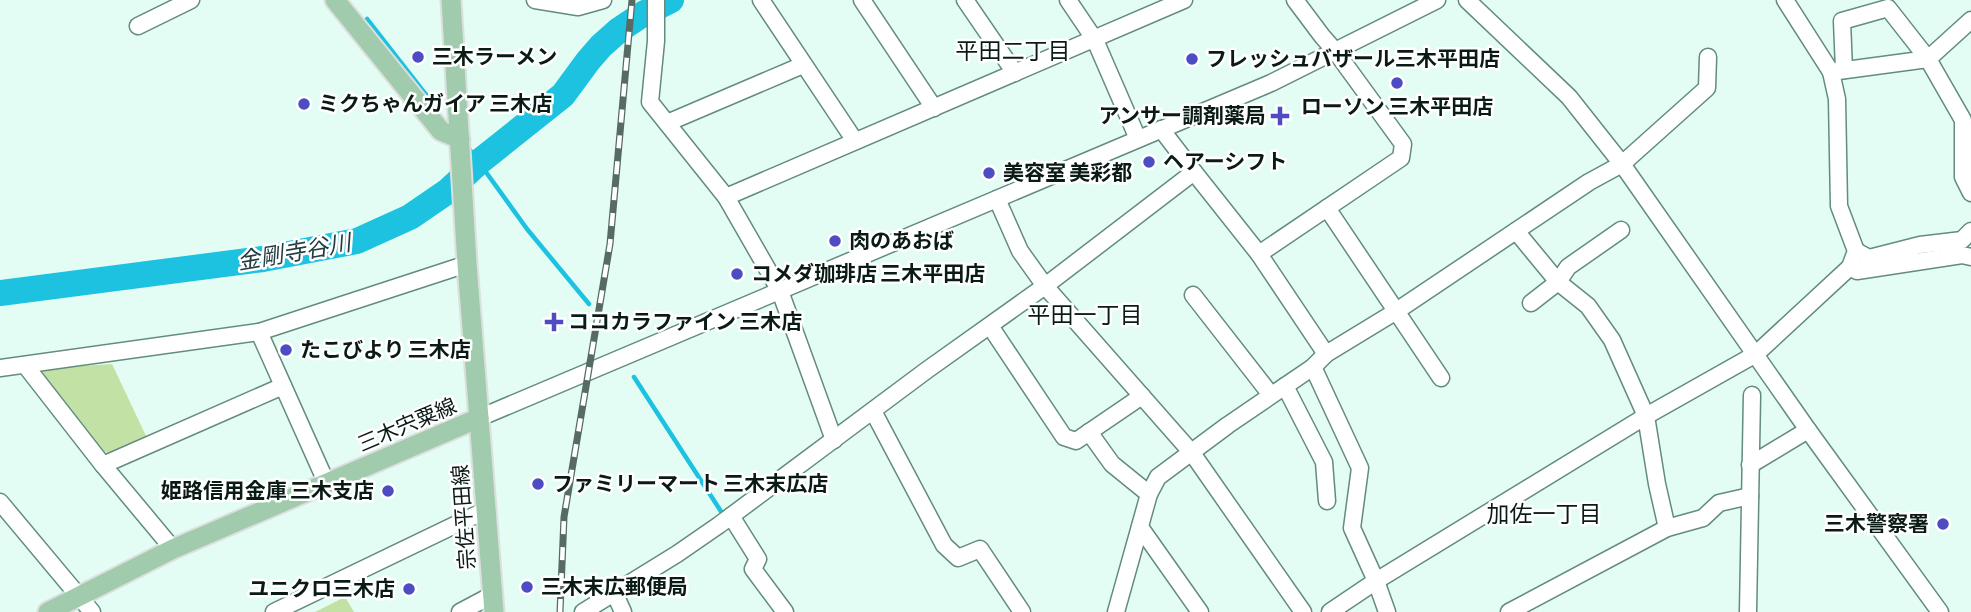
<svg xmlns="http://www.w3.org/2000/svg" width="1971" height="612" viewBox="0 0 1971 612" font-family="'Sofia Sans Condensed','Noto Sans JP',sans-serif">
	<style>
		.green { fill: #c2e2a5 }
		.lines { fill: none; stroke-linecap: round; stroke-linejoin: round }
		.stream { stroke: #1cc2e0; stroke-width: 4.5 }
		.river { stroke: #1cc2e0; stroke-width: 26 }
		.minor-casing { stroke: #638b7e; stroke-width: 19 }
		.major-casing { stroke: #dddfde; stroke-width: 23 }
		.minor { stroke: #fff; stroke-width: 16 }
		.major { stroke: #a0cbac; stroke-width: 19 }
		.rail-casing { stroke: #576b64; stroke-width: 7 }
		.rail { stroke: #fff; stroke-width: 4.5; stroke-dasharray: 13; stroke-linecap: butt }
		.poi-dot { fill: #4d4cc3; stroke: #fff; stroke-width: 2.5 }
		.labels { text-anchor: middle; stroke-width: 5; stroke-linejoin: round; paint-order: stroke }
		.poi-label { font-size: 21px; font-weight: bold; fill: #0a1a15; stroke: #fff; text-anchor: start }
		.street-label { font-size: 21px; fill: #0a1a15; stroke: #fff }
		.neighbourhood-label { font-size: 23px; fill: #0a1a15; stroke: #fff }
		.water-label { font-size: 23px; font-style: italic; fill: #243d42; stroke: #fff }
	</style>
	<rect width="100%" height="100%" fill="#e3fdf4"/>
	<g class="green">
		<path d="M112,364L147,438L111,453L104,452L40,375L47,368Z"/>
		<path d="M345,597L354,612H315Z"/>
	</g>
	<g class="lines">
		<g class="stream">
			<path d="M367,19L427,96"/>
			<path d="M470,150L527,229L589,304"/>
			<path d="M634,377L724,516"/>
		</g>
		<path class="river" d="M0,293L263,259L357,241L410,217L448,191L479,162L563,95L588,61L601,46L619,30L643,14L671,0"/>
		<defs>
			<g id="minor">
				<path d="M535,0L578,7L603,0"/>
				<path d="M656,0V41L650,102L726,197L780,291L834,440"/>
				<path d="M761,0L855,141"/>
				<path d="M862,0L934,108"/>
				<path d="M965,0L1015,73"/>
				<path d="M1068,0L1095,40L1138,139"/>
				<path d="M1467,0L1569,97L1622,164L1808,430L1940,612"/>
				<path d="M1785,0L1831,72"/>
				<path d="M138,26L191,0"/>
				<path d="M1844,70L1842,21L1888,8L1928,59L1963,120V177L1971,193"/>
				<path d="M667,123L803,65"/>
				<path d="M1161,129L1194,172"/>
				<path d="M726,197L1184,0"/>
				<path d="M997,199L1020,251L1045,286L1192,453L1303,612"/>
				<path d="M1327,208L1441,378"/>
				<path d="M1516,231L1558,282L1588,306L1612,340L1646,416L1657,484L1667,528"/>
				<path d="M1856,251L1869,258L1920,245L1962,240L1971,231"/>
				<path d="M1259,254L1326,354"/>
				<path d="M1850,267L1857,271L1962,255L1971,257"/>
				<path d="M1193,295L1271,395"/>
				<path d="M1531,303L1558,282L1568,267L1621,230"/>
				<path d="M990,326L1064,437L1076,441L1142,396"/>
				<path d="M259,332L327,484"/>
				<path d="M25,365L103,465L173,549"/>
				<path d="M1313,367L1360,468L1352,528L1376,581L1387,612"/>
				<path d="M0,368L259,332L467,264"/>
				<path d="M1285,386L1324,462L1327,501"/>
				<path d="M873,411L944,545L958,558L980,549L1022,612"/>
				<path d="M479,418L1271,83L1437,0"/>
				<path d="M1089,432L1112,464L1149,494"/>
				<path d="M103,465L283,386"/>
				<path d="M1750,465L1808,430"/>
				<path d="M0,502L92,612"/>
				<path d="M731,516L758,559L753,569L785,612"/>
				<path d="M1140,527L1200,612"/>
				<path d="M614,592L623,612"/>
				<path d="M274,612L486,510"/>
				<path d="M460,612L492,595"/>
				<path d="M583,612L677,554L719,525L927,370L1045,286L1194,172L1259,254L1401,158L1403,144L1336,52L1322,36L1295,0"/>
				<path d="M1116,612L1149,494L1158,477L1228,425L1313,367L1326,354L1395,312L1589,182L1622,164L1707,88L1708,57"/>
				<path d="M1330,612L1376,581L1646,416L1756,354L1850,267L1856,251L1839,206L1837,99L1831,72L1928,59L1971,20"/>
				<path d="M1509,612L1667,528L1703,518L1719,503L1750,496"/>
				<path d="M1748,612L1752,395"/>
			</g>
			<g id="major">
				<path d="M335,0L441,131L460,139"/>
				<path d="M451,0L467,264L494,612"/>
				<path d="M48,612L173,549L479,418"/>
			</g>
		</defs>
		<use href="#minor" class="minor-casing"/>
		<use href="#major" class="major-casing"/>
		<use href="#minor" class="minor"/>
		<use href="#major" class="major"/>
		<defs>
			<path id="rail" d="M560,612L564,517L610,244L632,0"/>
		</defs>
		<use href="#rail" class="rail-casing"/>
		<use href="#rail" class="rail"/>
	</g>
	<g class="poi-dot">
		<circle cx="418" cy="57" r="7"/>
		<circle cx="1192" cy="59" r="7"/>
		<circle cx="1397" cy="83" r="7"/>
		<circle cx="304" cy="104" r="7"/>
		<path d="M1276.5 105.5h7v7h7v7h-7v7h-7v-7h-7v-7h7z"/>
		<circle cx="1149" cy="162" r="7"/>
		<circle cx="989" cy="173" r="7"/>
		<circle cx="835" cy="241" r="7"/>
		<circle cx="737" cy="274" r="7"/>
		<path d="M550.5 311.5h7v7h7v7h-7v7h-7v-7h-7v-7h7z"/>
		<circle cx="286" cy="350" r="7"/>
		<circle cx="538" cy="484" r="7"/>
		<circle cx="388" cy="491" r="7"/>
		<circle cx="1943" cy="524" r="7"/>
		<circle cx="527" cy="587" r="7"/>
		<circle cx="409" cy="589" r="7"/>
	</g>
	<g class="labels">
		<g class="poi-label">
			<text x="432" y="64">三木ラーメン</text>
			<text x="1206" y="66">フレッシュバザール三木平田店</text>
			<text x="318" y="111">ミクちゃんガイア 三木店</text>
			<text x="1397" y="114" text-anchor="middle">ローソン 三木平田店</text>
			<text x="1266" y="123" text-anchor="end">アンサー調剤薬局</text>
			<text x="1163" y="169">ヘアーシフト</text>
			<text x="1003" y="180">美容室 美彩都</text>
			<text x="849" y="248">肉のあおば</text>
			<text x="751" y="281">コメダ珈琲店 三木平田店</text>
			<text x="568" y="329">ココカラファイン 三木店</text>
			<text x="300" y="357">たこびより 三木店</text>
			<text x="552" y="491">ファミリーマート 三木末広店</text>
			<text x="374" y="498" text-anchor="end">姫路信用金庫 三木支店</text>
			<text x="1929" y="531" text-anchor="end">三木警察署</text>
			<text x="541" y="594">三木末広郵便局</text>
			<text x="395" y="596" text-anchor="end">ユニクロ三木店</text>
		</g>
		<g class="street-label">
			<text transform="translate(407 425) rotate(-23)" y="7">三木宍粟線</text>
			<text transform="translate(464 517) rotate(-94)" y="7">宗佐平田線</text>
		</g>
		<g class="neighbourhood-label">
			<text x="1013" y="59">平田二丁目</text>
			<text x="1085" y="323">平田一丁目</text>
			<text x="1544" y="522">加佐一丁目</text>
		</g>
		<g class="water-label">
			<text transform="translate(294 252) rotate(-10)" y="8">金剛寺谷川</text>
		</g>
	</g>
</svg>
